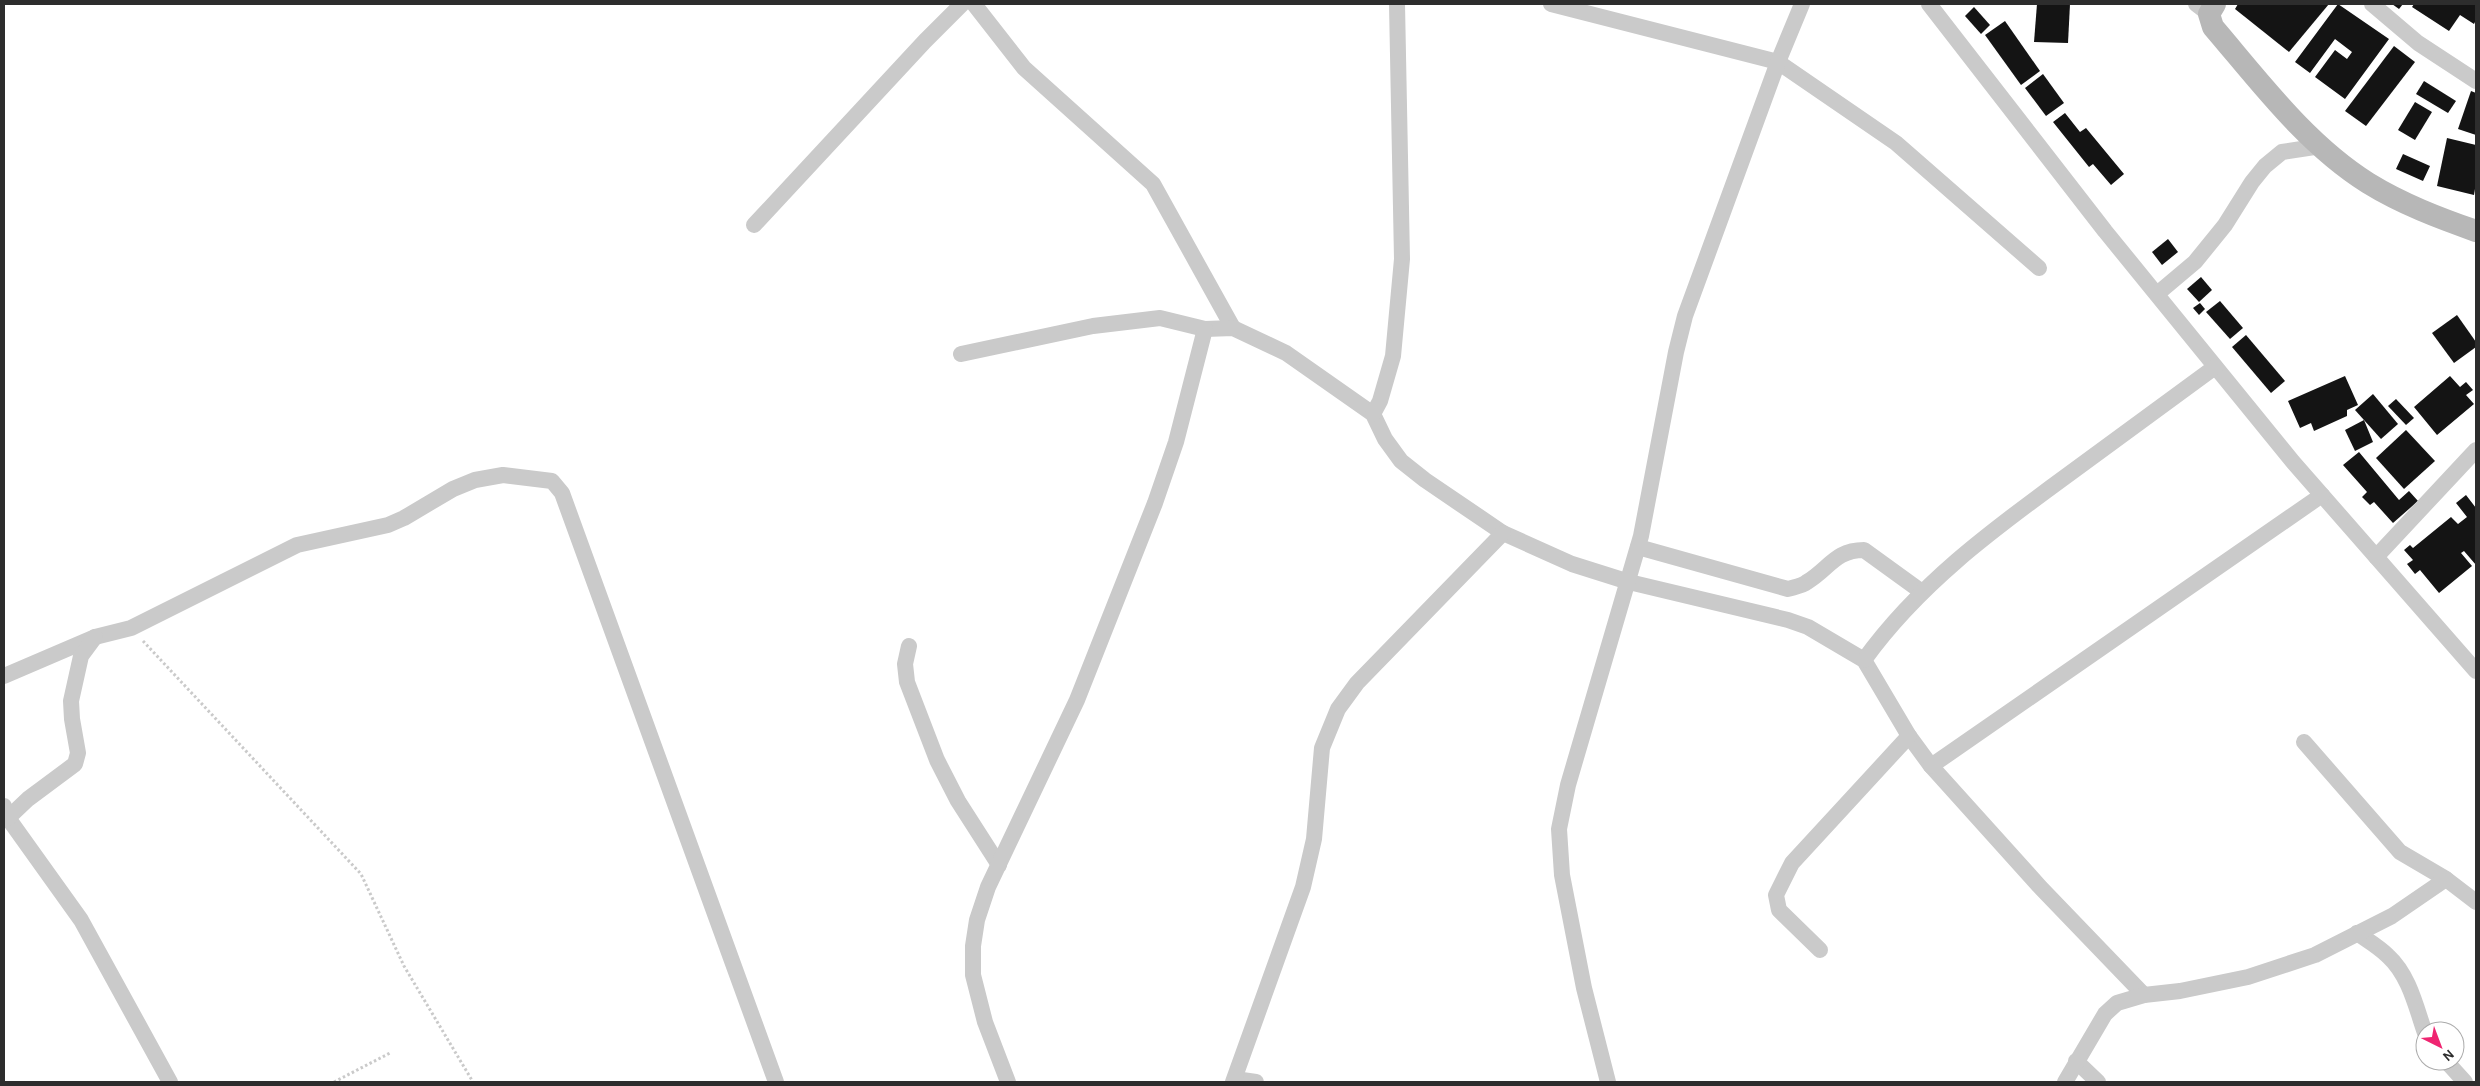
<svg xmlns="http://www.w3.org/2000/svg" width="2480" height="1086" viewBox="0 0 2480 1086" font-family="'Alegreya Sans',sans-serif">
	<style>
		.building { fill: #141414 }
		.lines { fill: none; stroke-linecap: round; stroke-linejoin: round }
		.path { stroke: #cacaca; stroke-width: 3; stroke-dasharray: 2.5 2.5; stroke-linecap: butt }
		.street { stroke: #cacaca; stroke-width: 16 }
		.secondary { stroke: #b7b7b7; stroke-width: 22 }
	</style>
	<rect width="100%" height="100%" fill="#fff"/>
	<g class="building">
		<path d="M2037,4H2070L2068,43L2034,42Z"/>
		<path d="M2238,4H2329L2289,52L2235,9Z"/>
		<path d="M2338,4L2389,39L2345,99L2315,77L2335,50L2347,59L2352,52L2335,39L2310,73L2295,62Z"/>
		<path d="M2392,4H2403L2399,9Z"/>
		<path d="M2414,4H2476V20L2474,24L2460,15L2449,31L2412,7Z"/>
		<path d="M1974,7L1990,25L1981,34L1965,16Z"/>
		<path d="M2005,21L2040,71L2021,85L1985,35Z"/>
		<path d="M2394,46L2415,62L2366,126L2345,111Z"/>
		<path d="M2043,74L2064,103L2046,116L2025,88Z"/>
		<path d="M2424,81L2456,101L2448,113L2416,94Z"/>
		<path d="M2471,91L2476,93V135L2458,129Z"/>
		<path d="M2415,102L2432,112L2415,140L2398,130Z"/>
		<path d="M2065,113L2080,132L2086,128L2124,174L2111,185L2093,164L2089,167L2053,122Z"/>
		<path d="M2447,138L2476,145V183L2474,195L2437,186Z"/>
		<path d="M2403,154L2430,166L2423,181L2396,169Z"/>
		<path d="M2168,239L2178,252L2162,265L2152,252Z"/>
		<path d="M2201,277L2212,290L2199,302L2187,289Z"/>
		<path d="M2220,301L2243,328L2230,339L2206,312Z"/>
		<path d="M2200,303L2205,309L2199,315L2193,308Z"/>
		<path d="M2457,315L2476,342V347L2454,363L2432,333Z"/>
		<path d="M2246,335L2285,381L2271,393L2232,347Z"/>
		<path d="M2345,376L2358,405L2347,410V416L2314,431L2311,423L2300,428L2288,401Z"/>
		<path d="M2450,376L2460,387L2466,382L2473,390L2466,395L2474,404L2437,435L2414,407Z"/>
		<path d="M2373,394L2398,424L2381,439L2355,410Z"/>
		<path d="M2396,399L2414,418L2406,425L2388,406Z"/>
		<path d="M2364,420L2373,442L2355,451L2345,430Z"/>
		<path d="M2406,430L2435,461L2404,489L2376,458Z"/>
		<path d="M2359,452L2399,500L2409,491L2418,501L2393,523L2374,502L2370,505L2362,497L2367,492L2343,465Z"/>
		<path d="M2466,495L2476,508V565L2464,551L2461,553L2472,566L2439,593L2420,570L2415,574L2407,564L2413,560L2404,550L2410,545L2413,548L2451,517L2458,524L2467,517L2456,503Z"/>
	</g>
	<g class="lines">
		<g class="path">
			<path d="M143,641L361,874L404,966L473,1082"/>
			<path d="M334,1082L390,1053"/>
		</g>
		<g class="street">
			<path d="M974,4L1024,68L1153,184L1233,328"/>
			<path d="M1551,4L1778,62L1896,143L2039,268"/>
			<path d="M1929,4L2105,231L2293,462L2476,671"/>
			<path d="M2196,4L2209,14"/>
			<path d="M2372,4L2418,43L2476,81"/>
			<path d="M754,225L925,41L962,4"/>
			<path d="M2157,294L2195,262L2225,225L2252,182L2265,166L2282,152L2321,146"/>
			<path d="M961,354L1093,326L1160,318L1205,329L1233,328L1286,353L1373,414L1385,439L1401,461L1425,480L1503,533L1572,564L1629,582L1788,620L1808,627L1864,660L1909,736L1931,766L2041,888L2144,995"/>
			<path d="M1373,414L1380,401L1393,356L1402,259L1397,4"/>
			<path d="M1638,547L1788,589C1794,587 1802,586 1807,582C1829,569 1835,550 1864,550L1922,592"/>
			<path d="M2376,557L2476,450"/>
			<path d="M909,646L905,664L907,682L937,760L958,801L999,865"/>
			<path d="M1864,660C1918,585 1991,531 2065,477C2115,440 2165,404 2215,367"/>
			<path d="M4,676L95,637L131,628L297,545L388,525L404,518L453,489L475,480L503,475L552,481L562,493L776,1082"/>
			<path d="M2304,742L2400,852L2446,879L2476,902"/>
			<path d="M1931,766L2322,495"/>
			<path d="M4,806L8,818L81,920L170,1082"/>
			<path d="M8,818L28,799L75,764L78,753L72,719L71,701L81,656L95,637"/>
			<path d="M2357,933C2367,940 2379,947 2388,956C2409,975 2416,1007 2425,1033"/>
			<path d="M1820,950L1779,910L1776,895L1792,863L1909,736"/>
			<path d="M2076,1061L2098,1082"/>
			<path d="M2446,1061L2465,1082"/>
			<path d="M1235,1079L1256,1082"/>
			<path d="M1008,1082L985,1022L973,975V946L977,920L988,887L1077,700L1155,503L1176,442L1205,329"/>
			<path d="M1233,1082L1303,887L1314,839L1322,748L1338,709L1357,683L1503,533"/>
			<path d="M1608,1082L1584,988L1562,875L1559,829L1568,785L1641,536L1676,352L1685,316L1778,62L1802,4"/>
			<path d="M2065,1082L2105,1014L2117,1003L2144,995L2180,991L2248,977L2315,955L2392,916L2446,879"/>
		</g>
		<path class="secondary" d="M2215,4L2209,14L2213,27C2260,82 2306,144 2368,183C2402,204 2439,218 2476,231"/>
	</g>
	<rect width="2480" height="1086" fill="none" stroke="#2d2d2d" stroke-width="10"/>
	<g transform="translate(2440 1046) rotate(138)"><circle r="24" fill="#ffffff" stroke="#ababab"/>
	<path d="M0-4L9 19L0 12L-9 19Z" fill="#ef2571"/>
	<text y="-8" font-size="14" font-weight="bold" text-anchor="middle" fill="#2d2d2d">N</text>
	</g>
</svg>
